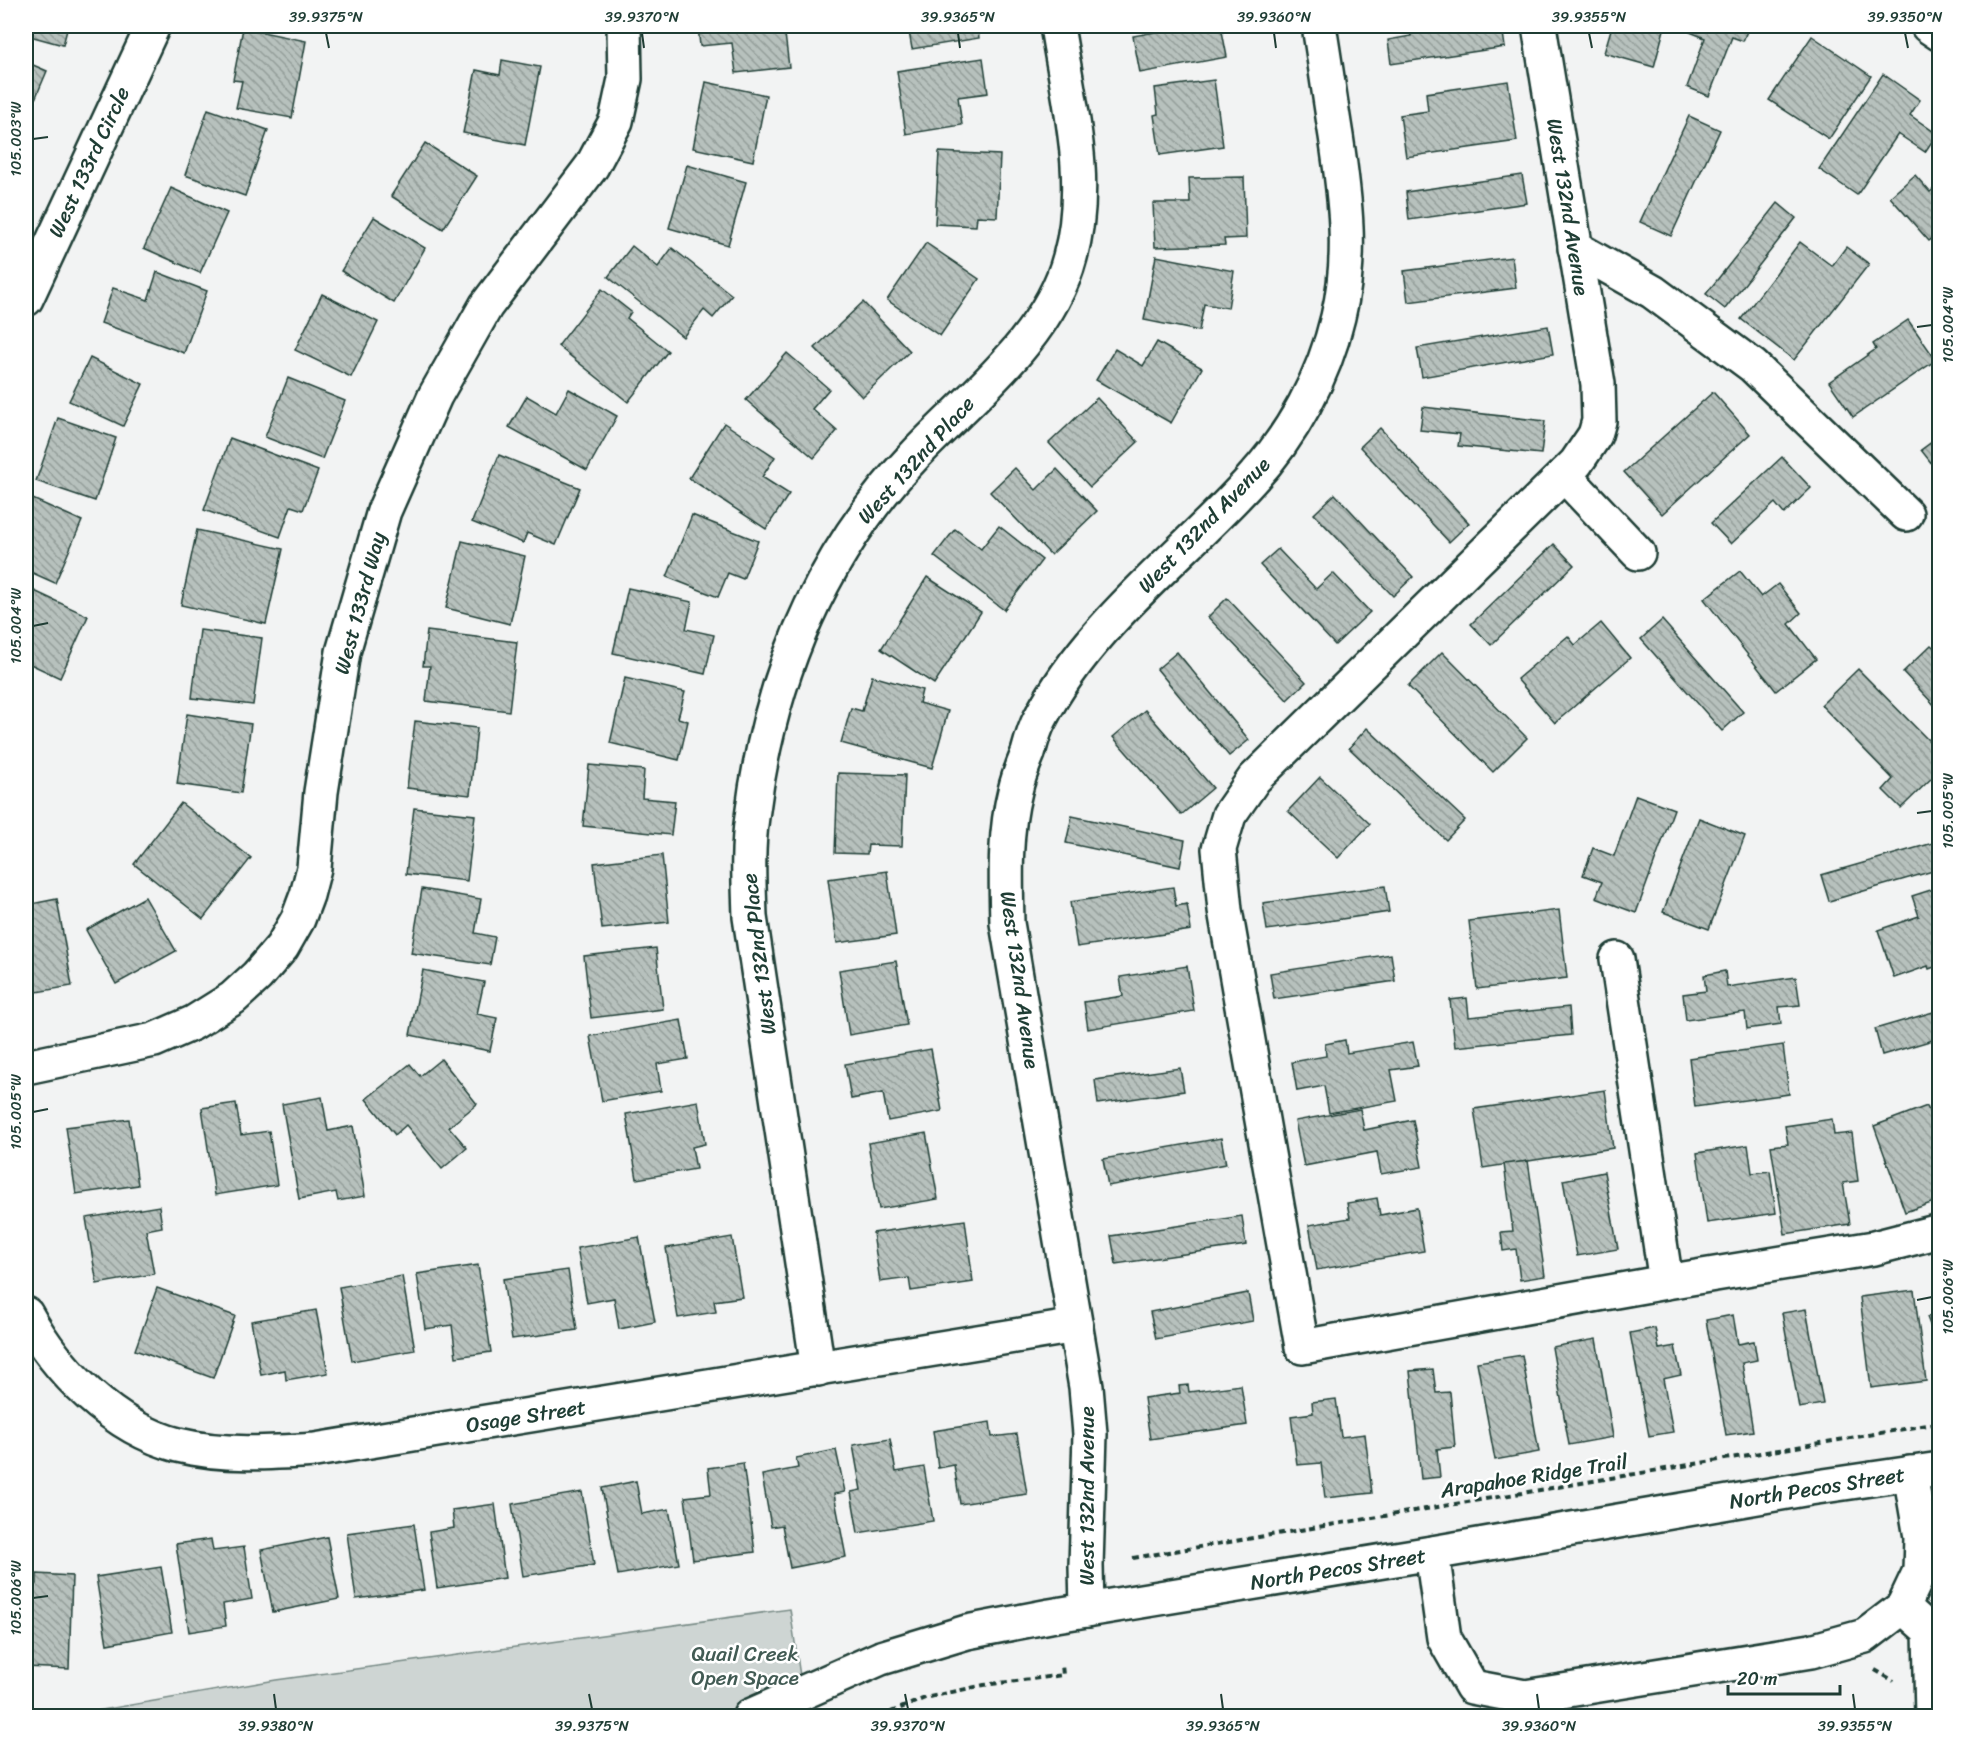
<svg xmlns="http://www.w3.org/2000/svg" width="1965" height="1742" viewBox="0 0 1965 1742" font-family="Sriracha,sans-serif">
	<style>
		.green { fill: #ced5d3; stroke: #768984; stroke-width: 1.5 }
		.building { fill: url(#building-back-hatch); stroke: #1f3d34; stroke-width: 1.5 }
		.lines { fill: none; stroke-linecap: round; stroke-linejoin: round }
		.minor-casing { stroke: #1f3d34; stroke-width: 38 }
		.path { stroke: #1f3d34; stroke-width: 4; stroke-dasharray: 6 4.5; stroke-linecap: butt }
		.minor { stroke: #fff; stroke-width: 33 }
		.ticks { fill: none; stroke: #1f3d34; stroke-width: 2 }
		.labels { text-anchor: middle; stroke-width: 5; stroke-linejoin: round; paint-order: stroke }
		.street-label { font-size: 21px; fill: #1f3d34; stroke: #fff }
		.park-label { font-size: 21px; fill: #425b54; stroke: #fff }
		.neatline { fill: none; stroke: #1f3d34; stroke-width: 2 }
		.ticks-label { font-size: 15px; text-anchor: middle; fill: #1f3d34 }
	</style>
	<defs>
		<pattern id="building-back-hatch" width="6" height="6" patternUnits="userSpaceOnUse" patternTransform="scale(1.5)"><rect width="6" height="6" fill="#b7c1bd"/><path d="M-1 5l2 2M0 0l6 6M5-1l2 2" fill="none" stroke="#949e9a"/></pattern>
	</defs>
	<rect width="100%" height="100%" fill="#f2f3f3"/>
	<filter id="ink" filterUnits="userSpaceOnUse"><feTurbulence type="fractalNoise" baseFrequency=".0167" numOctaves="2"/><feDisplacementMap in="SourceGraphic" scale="12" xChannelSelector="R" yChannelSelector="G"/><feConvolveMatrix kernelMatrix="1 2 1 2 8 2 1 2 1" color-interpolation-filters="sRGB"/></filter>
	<g filter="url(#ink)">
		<path class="green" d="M790,1609L806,1716H67L276,1680Z"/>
		<g class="building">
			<path d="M26,26H68L63,45L26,35Z"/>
			<path d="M483,26H520L484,32Z"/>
			<path d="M698,26H784L789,67L736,73L732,43L700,46Z"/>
			<path d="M908,26H977L979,38L912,49Z"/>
			<path d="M1166,26H1221L1227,57L1140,73L1133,36L1167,30Z"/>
			<path d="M1409,26H1444L1445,32L1487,26H1502L1505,47L1391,64L1388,40L1411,36Z"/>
			<path d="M1612,26H1665L1654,67L1604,53Z"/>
			<path d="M1692,26H1749L1743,41L1732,37L1709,96L1687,87L1705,38L1690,32Z"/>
			<path d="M243,28L306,41L292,118L236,108L242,81L233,80Z"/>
			<path d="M1812,36L1871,76L1829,139L1769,100Z"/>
			<path d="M983,58L988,93L958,97L962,125L906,134L897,71Z"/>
			<path d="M502,60L540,67L525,145L463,133L476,70L500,75Z"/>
			<path d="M26,62L47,71L30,111L26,109Z"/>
			<path d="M1883,74L1920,100L1910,115L1937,134L1925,152L1898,134L1857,195L1819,169Z"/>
			<path d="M1214,80L1223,146L1160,155L1154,115L1158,114L1155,88Z"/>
			<path d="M1508,81L1517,141L1406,157L1400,115L1428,111L1426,93Z"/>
			<path d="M706,82L766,95L753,161L693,148Z"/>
			<path d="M208,109L268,130L245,196L185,175Z"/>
			<path d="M1689,116L1720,130L1671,236L1640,222Z"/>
			<path d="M425,143L477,176L443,229L391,196Z"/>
			<path d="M939,152L1000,155L997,217L977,216L976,226L935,224Z"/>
			<path d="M687,165L746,182L728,245L669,228Z"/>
			<path d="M1522,175L1527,203L1409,220L1406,192Z"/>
			<path d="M1915,175L1930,192L1940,184V241L1935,236L1929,241L1890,197Z"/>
			<path d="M1244,177L1246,238L1224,239L1225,245L1155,247L1153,203H1190L1189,178Z"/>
			<path d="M171,188L227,213L200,273L144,248Z"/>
			<path d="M1778,203L1796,218L1725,309L1706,294Z"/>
			<path d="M374,217L425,248L394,303L341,271Z"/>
			<path d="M1800,242L1832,266L1846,247L1869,264L1794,360L1741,319Z"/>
			<path d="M926,243L979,279L940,336L887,300Z"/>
			<path d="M632,246L658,267L672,248L732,295L713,318L704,310L683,337L608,277Z"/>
			<path d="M1156,256L1234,271L1228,308L1204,304L1199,331L1144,320Z"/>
			<path d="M1512,257L1516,288L1408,302L1404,271Z"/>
			<path d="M157,272L207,291L184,353L101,323L113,288L148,300Z"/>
			<path d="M602,289L631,312L627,318L668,351L628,402L558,346Z"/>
			<path d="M322,294L378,322L351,377L295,350Z"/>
			<path d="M863,302L910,351L862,397L815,348Z"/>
			<path d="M1908,320L1936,360L1853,417L1829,382L1876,349L1873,344Z"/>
			<path d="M1548,326L1553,354L1422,377L1417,348Z"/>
			<path d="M1157,342L1202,368L1171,423L1096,380L1115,349L1143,366Z"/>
			<path d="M787,353L829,389L812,409L837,431L814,458L746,400Z"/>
			<path d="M90,358L143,384L123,426L69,401Z"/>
			<path d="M288,378L345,401L322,459L265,437Z"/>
			<path d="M569,389L617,416L587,470L509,427L527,396L556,413Z"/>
			<path d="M1713,392L1750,434L1662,514L1624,472Z"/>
			<path d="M1097,398L1138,442L1090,487L1049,443Z"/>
			<path d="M1423,407L1545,421L1541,454L1458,446L1460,434L1420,430Z"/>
			<path d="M58,418L116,438L95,501L36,481Z"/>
			<path d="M724,423L775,457L762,477L789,494L766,529L689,478Z"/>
			<path d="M1380,428L1469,523L1449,542L1360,447Z"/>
			<path d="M1940,436V474L1921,450Z"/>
			<path d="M230,438L318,471L303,510L291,506L280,537L204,510Z"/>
			<path d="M499,455L580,488L556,545L527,533L523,543L472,522Z"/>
			<path d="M1782,457L1811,488L1784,514L1775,503L1731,544L1711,523Z"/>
			<path d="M1015,468L1036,490L1057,469L1097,511L1051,555L990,492Z"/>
			<path d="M1335,494L1413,577L1393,596L1314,514Z"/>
			<path d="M26,496L82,521L55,583L26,570Z"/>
			<path d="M692,515L758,541L743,579L728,573L718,597L667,577Z"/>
			<path d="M999,526L1042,560L1004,610L934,556L955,529L981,549Z"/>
			<path d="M197,530L283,549L266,624L181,605Z"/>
			<path d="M462,541L525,556L510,624L446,608Z"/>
			<path d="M1554,544L1574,565L1491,645L1471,624Z"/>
			<path d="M1278,549L1316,589L1333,573L1370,612L1335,645L1260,565Z"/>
			<path d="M1740,571L1761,597L1778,584L1801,613L1789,624L1816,659L1776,691L1704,599Z"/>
			<path d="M927,577L981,612L934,684L881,649Z"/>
			<path d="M28,588L88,616L60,678L26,662V592Z"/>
			<path d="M628,588L692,602L686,629L714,635L705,674L613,653Z"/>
			<path d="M1227,598L1306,682L1287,700L1208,617Z"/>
			<path d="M1662,620L1743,712L1722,731L1641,639Z"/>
			<path d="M1601,623L1630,658L1555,723L1517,679L1568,636L1575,645Z"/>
			<path d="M200,630L262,638L253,705L192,698Z"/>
			<path d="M427,631L517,642L509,711L426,701L430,666H423Z"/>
			<path d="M1931,645L1940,653V711L1903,672Z"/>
			<path d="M1177,652L1249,740L1229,756L1157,669Z"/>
			<path d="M1442,652L1527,738L1493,772L1408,686Z"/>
			<path d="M1858,669L1940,752V770L1901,808L1883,790L1893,779L1821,705Z"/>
			<path d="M872,676L922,690L919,703L948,711L932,768L841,743L851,708L862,711Z"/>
			<path d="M625,678L685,692L678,718L688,721L679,760L610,743Z"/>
			<path d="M1145,710L1213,788L1181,815L1113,737Z"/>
			<path d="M187,714L251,724L241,793L177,784Z"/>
			<path d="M415,721L477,728L470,795L407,788Z"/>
			<path d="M1367,728L1465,820L1446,840L1349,748Z"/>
			<path d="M589,765L644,770L642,798L675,801L671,835L583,826Z"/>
			<path d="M838,773L905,775L902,846L868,845L867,854L835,853Z"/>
			<path d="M1320,777L1370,824L1338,858L1288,811Z"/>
			<path d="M1636,795L1674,809L1636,913L1596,898L1602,882L1583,875L1593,848L1614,856Z"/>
			<path d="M181,803L251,858L203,919L134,864Z"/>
			<path d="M414,808L475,815L467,881L406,874Z"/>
			<path d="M1072,816L1185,840L1180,867L1066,843Z"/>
			<path d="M1699,818L1745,836L1709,929L1663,912Z"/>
			<path d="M1940,841V869L1829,901L1821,875Z"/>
			<path d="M662,855L669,922L602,929L594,863Z"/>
			<path d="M887,871L896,935L837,943L828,879Z"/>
			<path d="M1385,886L1389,912L1267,930L1263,903Z"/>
			<path d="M1173,887L1176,906L1187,904L1191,930L1077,947L1070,902Z"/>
			<path d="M1940,887V965L1929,969L1928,966L1894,978L1878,930L1919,916L1912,896Z"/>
			<path d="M422,889L481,899L475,933L495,937L490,965L411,953Z"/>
			<path d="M145,897L176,951L116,984L86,930Z"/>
			<path d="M57,899L72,986L37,992L31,960L26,961V905Z"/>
			<path d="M1559,910L1567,978L1477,989L1469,921Z"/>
			<path d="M656,948L663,1009L591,1018L584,956Z"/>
			<path d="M1391,954L1395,981L1274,999L1270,973Z"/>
			<path d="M896,961L907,1025L849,1035L839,970Z"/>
			<path d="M1187,966L1194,1011L1088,1029L1084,1002L1123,996L1120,977Z"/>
			<path d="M423,970L484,982L477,1014L497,1018L490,1051L410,1035Z"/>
			<path d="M1725,971L1727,987L1796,977L1800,1005L1779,1007L1781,1024L1747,1029L1745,1012L1686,1020L1683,994L1706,991L1704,975Z"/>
			<path d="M1467,998L1469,1017L1569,1007L1571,1035L1455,1047L1450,1000Z"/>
			<path d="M1940,1010V1038L1882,1055L1875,1029Z"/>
			<path d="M681,1020L688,1059L657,1064L661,1091L602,1101L590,1036Z"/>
			<path d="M1345,1040L1347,1053L1413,1042L1418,1066L1391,1070L1397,1101L1329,1113L1324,1086L1297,1091L1292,1062L1326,1056L1325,1044Z"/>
			<path d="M1783,1045L1789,1094L1695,1107L1689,1058Z"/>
			<path d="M931,1049L942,1111L888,1121L883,1093L851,1099L845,1064Z"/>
			<path d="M441,1059L477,1104L449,1127L467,1148L442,1169L406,1125L395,1135L366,1099L410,1064L420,1076Z"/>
			<path d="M1180,1068L1184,1091L1098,1104L1095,1080Z"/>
			<path d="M1605,1090L1613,1148L1483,1168L1474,1109Z"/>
			<path d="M322,1097L328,1131L353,1126L365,1196L338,1201L336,1192L299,1199L282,1104Z"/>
			<path d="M698,1101L705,1144L692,1147L696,1169L637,1179L626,1114Z"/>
			<path d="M236,1103L241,1135L269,1131L277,1185L215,1195L202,1108Z"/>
			<path d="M1927,1106L1940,1142V1200L1905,1212L1874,1126Z"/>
			<path d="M1360,1109L1364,1130L1413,1120L1422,1167L1381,1174L1377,1152L1304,1166L1295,1121Z"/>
			<path d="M129,1119L138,1185L76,1194L66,1127Z"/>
			<path d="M1832,1119L1834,1135L1852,1133L1858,1181L1843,1183L1850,1224L1785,1234L1771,1146L1788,1144L1785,1126Z"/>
			<path d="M926,1133L938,1199L879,1209L868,1143Z"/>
			<path d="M1221,1138L1226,1164L1108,1186L1103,1159Z"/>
			<path d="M1748,1145L1752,1173L1770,1171L1776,1213L1707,1223L1697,1153Z"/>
			<path d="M1528,1161L1545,1276L1520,1280L1516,1249L1503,1251L1501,1232L1513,1231L1504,1164Z"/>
			<path d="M1604,1172L1618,1249L1577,1256L1563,1180Z"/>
			<path d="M1377,1198L1380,1215L1417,1208L1424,1251L1317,1270L1309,1225L1350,1218L1347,1203Z"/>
			<path d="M159,1206L162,1227L146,1230L154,1274L97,1284L86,1218Z"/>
			<path d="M1242,1216L1246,1245L1116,1264L1111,1236Z"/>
			<path d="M965,1220L973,1282L911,1291L909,1278L880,1282L873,1233Z"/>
			<path d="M639,1237L655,1322L619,1329L614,1298L587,1303L577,1248Z"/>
			<path d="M732,1237L742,1297L714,1301L716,1312L678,1318L666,1248Z"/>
			<path d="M478,1265L491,1352L456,1357L452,1325L425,1329L417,1274Z"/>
			<path d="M568,1270L577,1330L512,1339L503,1279Z"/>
			<path d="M402,1276L415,1350L352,1361L339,1287Z"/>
			<path d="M157,1288L235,1316L213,1378L135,1350Z"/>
			<path d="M1914,1290L1926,1381L1871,1388L1860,1297Z"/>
			<path d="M1248,1293L1253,1321L1156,1339L1150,1312Z"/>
			<path d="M1806,1309L1823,1404L1799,1408L1782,1313Z"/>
			<path d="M316,1310L328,1373L286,1380L285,1370L261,1375L251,1321Z"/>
			<path d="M1940,1313V1351L1927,1317Z"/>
			<path d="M1733,1315L1738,1344L1754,1341L1757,1360L1742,1363L1753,1431L1726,1435L1706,1320Z"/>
			<path d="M1655,1328L1659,1349L1675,1346L1681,1375L1663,1379L1673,1432L1649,1436L1630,1333Z"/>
			<path d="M1596,1339L1613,1437L1569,1445L1552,1347Z"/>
			<path d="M1522,1355L1539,1452L1495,1460L1477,1362Z"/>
			<path d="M1433,1369L1436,1393L1450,1392L1455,1447L1437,1449L1440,1477L1421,1479L1410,1371Z"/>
			<path d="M1188,1385L1189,1392L1241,1385L1247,1425L1150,1439L1144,1398L1180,1393L1179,1386Z"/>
			<path d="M1336,1399L1341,1437L1365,1434L1372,1493L1325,1498L1321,1463L1297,1465L1291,1416L1313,1413L1312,1402Z"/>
			<path d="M990,1422L992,1437L1017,1434L1027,1494L960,1504L954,1465L938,1468L933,1431Z"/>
			<path d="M890,1439L896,1472L924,1467L933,1521L858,1533L851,1492L861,1490L853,1445Z"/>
			<path d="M836,1450L845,1492L834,1494L846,1557L790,1568L782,1525L771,1527L762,1475L798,1468L796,1458Z"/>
			<path d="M743,1463L755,1552L693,1560L685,1497L711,1494L708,1468Z"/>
			<path d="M636,1481L642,1514L669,1509L679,1564L618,1575L602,1488Z"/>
			<path d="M582,1492L594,1565L523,1576L512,1504Z"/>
			<path d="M495,1504L505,1578L437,1588L429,1532L454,1528L452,1510Z"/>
			<path d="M414,1524L424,1590L356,1599L347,1533Z"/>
			<path d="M327,1537L339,1599L273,1612L261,1550Z"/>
			<path d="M211,1539L213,1551L244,1547L252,1599L223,1604L226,1626L189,1632L176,1544Z"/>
			<path d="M161,1567L172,1632L107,1644L96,1577Z"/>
			<path d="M37,1574L72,1576L69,1669L26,1667V1583L37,1584Z"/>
		</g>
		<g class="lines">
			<defs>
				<g id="minor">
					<path d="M1539,26L1598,384L1599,421L1595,435L1576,463L1254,779L1229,815L1219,849L1225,910L1302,1347L1666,1282L1874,1248L1940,1231"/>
					<path d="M1928,26L1940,34"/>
					<path d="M1575,248L1653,292L1753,366L1906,514"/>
					<path d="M26,299L153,26"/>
					<path d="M1564,475L1638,553"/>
					<path d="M1617,959L1666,1282"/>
					<path d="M26,1067L154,1040L193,1023L233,998L257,976L282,947L298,919L307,895L314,868L321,792L343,652L384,511L435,396L486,306L592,166L616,121L625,79L624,26"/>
					<path d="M26,1314C57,1371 113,1428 178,1445C223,1456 270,1453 315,1450L1076,1326"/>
					<path d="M818,1369L750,917C749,883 747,850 752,817C769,680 819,556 915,455C970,397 1049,338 1070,257C1091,181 1069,102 1057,26"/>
					<path d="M1432,1553L1444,1638L1472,1687L1525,1697L1811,1651L1865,1636L1903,1607L1920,1571L1921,1537L1910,1473"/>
					<path d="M1903,1607L1930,1631L1932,1716"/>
					<path d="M1087,1610L1086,1566L1090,1434L1086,1387L1007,923C1006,879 1004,834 1015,791C1018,778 1023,765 1028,753C1031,742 1034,730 1040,719C1089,624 1179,559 1250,481C1292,436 1324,377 1338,317C1353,256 1345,197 1336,136C1330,99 1325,62 1319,26"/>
					<path d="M750,1716L881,1658L967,1632L1050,1616L1432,1553L1810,1488L1940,1469"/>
				</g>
			</defs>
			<use href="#minor" class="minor-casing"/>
			<g class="path">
				<path d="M1133,1558L1940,1423"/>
				<path d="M1875,1670L1894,1681"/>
				<path d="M881,1716L925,1698L984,1685L1063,1675L1062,1665"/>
			</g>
			<use href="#minor" class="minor"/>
		</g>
	</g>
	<path class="ticks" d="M326,33L329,48M642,33L644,48M958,33L960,48M1274,33L1276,48M1589,33L1592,48M1905,33L1908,48M33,139L48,137M1917,327L1932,325M33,626L48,623M1917,813L1932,811M33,1112L48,1109M1917,1300L1932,1297M33,1598L48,1596M274,1694L276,1709M589,1694L592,1709M905,1694L908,1709M1221,1694L1223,1709M1537,1694L1539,1709M1853,1694L1855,1709"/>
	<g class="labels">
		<g class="street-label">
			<text transform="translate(89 162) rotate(-65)" y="7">West 133rd Circle</text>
			<text transform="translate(1568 207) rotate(81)" y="7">West 132nd Avenue</text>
			<text transform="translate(916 460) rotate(-48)" y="7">West 132nd Place</text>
			<text transform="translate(1204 525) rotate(-46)" y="7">West 132nd Avenue</text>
			<text transform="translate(360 603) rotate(-75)" y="7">West 133rd Way</text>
			<text transform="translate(759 954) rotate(-97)" y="7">West 132nd Place</text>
			<text transform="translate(1020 980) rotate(82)" y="7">West 132nd Avenue</text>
			<text transform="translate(526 1416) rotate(-9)" y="7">Osage Street</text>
			<text transform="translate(1534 1476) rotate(-9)" y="7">Arapahoe Ridge Trail</text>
			<text transform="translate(1817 1488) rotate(-9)" y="7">North Pecos Street</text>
			<text transform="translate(1087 1496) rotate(-90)" y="7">West 132nd Avenue</text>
			<text transform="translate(1338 1569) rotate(-9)" y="7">North Pecos Street</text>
		</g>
		<g class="park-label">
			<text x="745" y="1661">Quail Creek<tspan x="745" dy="24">Open Space</tspan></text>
		</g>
	</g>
	<rect width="1965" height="1742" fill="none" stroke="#fff" stroke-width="66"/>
	<path d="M1728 1685v9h112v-9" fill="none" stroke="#1f3d34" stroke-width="3"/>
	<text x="1737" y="1685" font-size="18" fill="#1f3d34" stroke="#ffffff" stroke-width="4.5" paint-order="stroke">20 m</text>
	<rect x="33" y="33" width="1899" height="1676" class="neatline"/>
	<g class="ticks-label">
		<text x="326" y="22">39.9375°N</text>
		<text x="642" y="22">39.9370°N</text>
		<text x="958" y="22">39.9365°N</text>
		<text x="1274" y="22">39.9360°N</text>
		<text x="1589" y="22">39.9355°N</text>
		<text x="1905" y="22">39.9350°N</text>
		<text transform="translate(16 139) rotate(-90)" y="5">105.003°W</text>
		<text transform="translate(1948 325) rotate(-90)" y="5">105.004°W</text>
		<text transform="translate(16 626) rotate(-90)" y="5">105.004°W</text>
		<text transform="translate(1948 811) rotate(-90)" y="5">105.005°W</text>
		<text transform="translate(16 1112) rotate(-90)" y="5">105.005°W</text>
		<text transform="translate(1948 1297) rotate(-90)" y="5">105.006°W</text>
		<text transform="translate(16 1598) rotate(-90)" y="5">105.006°W</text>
		<text x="276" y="1731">39.9380°N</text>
		<text x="592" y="1731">39.9375°N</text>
		<text x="908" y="1731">39.9370°N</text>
		<text x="1223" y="1731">39.9365°N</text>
		<text x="1539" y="1731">39.9360°N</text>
		<text x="1855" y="1731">39.9355°N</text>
	</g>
</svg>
